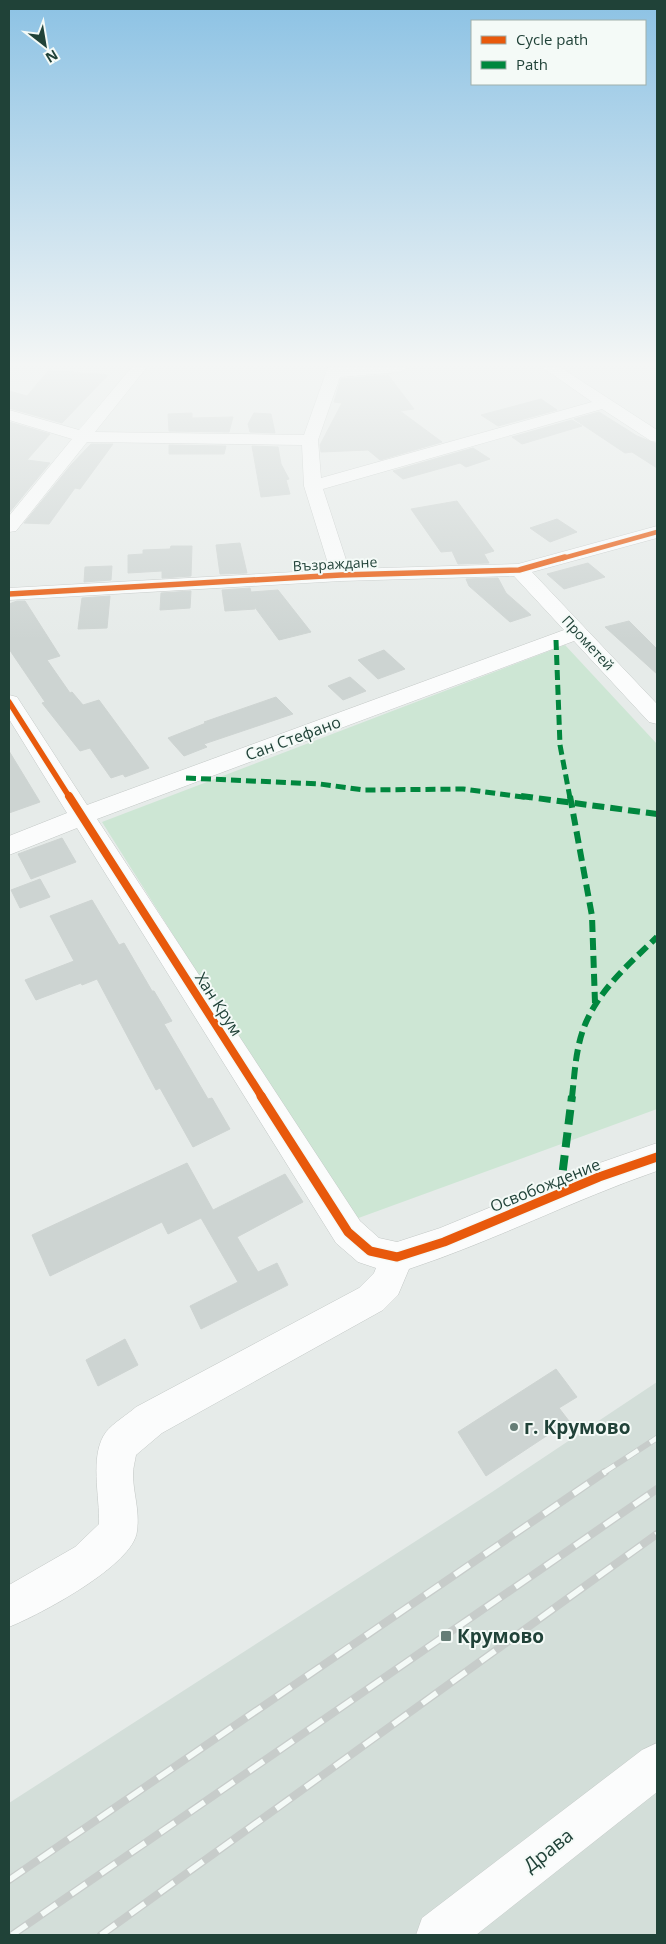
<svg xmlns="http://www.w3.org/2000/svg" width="666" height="1944" viewBox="0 0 666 1944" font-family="'Open Sans',sans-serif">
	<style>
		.built { fill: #d3ded9 }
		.green { fill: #cde6d4 }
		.building { fill: #cdd4d2; stroke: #ced4d2 }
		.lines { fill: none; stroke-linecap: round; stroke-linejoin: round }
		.minor-casing { stroke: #c3c8c6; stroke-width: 1 }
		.minor { fill: #fbfcfc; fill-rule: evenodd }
		.rail-far1-casing { stroke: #c7ccca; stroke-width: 6 }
		.rail-casing { stroke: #c7ccca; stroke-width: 8 }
		.rail-far1 { stroke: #f4faf7; stroke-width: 4.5; stroke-dasharray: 14; stroke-linecap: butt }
		.rail { stroke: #f4faf7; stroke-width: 5.5; stroke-dasharray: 18; stroke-linecap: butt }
		.quiet-far2 { stroke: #00873e; stroke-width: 5; stroke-dasharray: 10 5; stroke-linecap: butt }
		.quiet-far1 { stroke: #00873e; stroke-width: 6; stroke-dasharray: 12 6; stroke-linecap: butt }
		.quiet { stroke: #00873e; stroke-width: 8; stroke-dasharray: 15 8; stroke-linecap: butt }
		.cycleway-far3-casing { stroke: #f4faf7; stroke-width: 6 }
		.cycleway-far2-casing { stroke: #f4faf7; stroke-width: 8 }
		.cycleway-far1-casing { stroke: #f4faf7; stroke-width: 11 }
		.cycleway-casing { stroke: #f4faf7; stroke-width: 12 }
		.cycleway-far3 { stroke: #e8590c; stroke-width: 4.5 }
		.cycleway-far2 { stroke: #e8590c; stroke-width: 5.5 }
		.cycleway-far1 { stroke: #e8590c; stroke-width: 8 }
		.cycleway { stroke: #e8590c; stroke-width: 9 }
		.poi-dot { fill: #657d76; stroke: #f4faf7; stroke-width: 2 }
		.labels { text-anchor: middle; stroke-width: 4; stroke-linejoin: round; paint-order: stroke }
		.far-street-label { font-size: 14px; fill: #204238; stroke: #f4faf7 }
		.street-label { font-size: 16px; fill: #204238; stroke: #f4faf7 }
		.near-poi-label { font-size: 19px; font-weight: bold; fill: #204238; stroke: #f4faf7; text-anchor: start }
		.near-street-label { font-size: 19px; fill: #204238; stroke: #f4faf7 }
	</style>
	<rect width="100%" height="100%" fill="#e6ebe9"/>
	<path class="built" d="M657,1382V1935H9V1803L492,1492Z"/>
	<path class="green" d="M565,645L657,744V1109L353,1220L102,822Z"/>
	<g class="building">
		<path d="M49,370L108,375L62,423L9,408V391L27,396Z"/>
		<path d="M388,375L414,409L400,411L442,442L380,460L368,450L321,452L320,445L342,403L334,402L341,379Z"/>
		<path d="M541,399L557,410L498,426L481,415Z"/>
		<path d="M599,412L637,436L657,444V468L632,452L625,453L574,419Z"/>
		<path d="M192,413V418L233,417L229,432L169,431L168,414Z"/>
		<path d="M254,413L271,414L275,433L250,432L248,424Z"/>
		<path d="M572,420L582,426L522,444L512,437Z"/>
		<path d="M9,422L50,434L27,460L50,463L9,513Z"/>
		<path d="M91,444H113L80,489L75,488L49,524L24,523L71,465Z"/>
		<path d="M169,445L226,446L224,454H169Z"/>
		<path d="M252,446L278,447L281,464L289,479L286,480L290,494L261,497Z"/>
		<path d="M473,448L490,459L466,467L460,463L403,479L393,471Z"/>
		<path d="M457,501L494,551L484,554L489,563L458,564L452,551L441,552L411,509Z"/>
		<path d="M557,519L577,532L550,542L530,528Z"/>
		<path d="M240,543L247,573L220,574L216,545Z"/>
		<path d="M171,546H192L191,576L162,578V571L128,573V555L143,554V550L170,549Z"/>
		<path d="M588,563L605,577L564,589L547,574Z"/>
		<path d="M112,566L111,580L84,582L85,567Z"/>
		<path d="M498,578L506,593L531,615L510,622L469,586L466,579Z"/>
		<path d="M250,588L251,592L278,590L311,632L279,640L254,606L255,609L225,611L222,590Z"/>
		<path d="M191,591L190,608L160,610L161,593Z"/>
		<path d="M110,596L107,628L78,629L82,598Z"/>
		<path d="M17,601H25L60,656L47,660L70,693L72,692L83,705L99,700L149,768L125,777L123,774L111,778L90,748L80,751L42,703L45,702L9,649V604Z"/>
		<path d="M629,621L657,649V674L605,627Z"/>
		<path d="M384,650L405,669L378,679L358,660Z"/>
		<path d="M350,677L366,691L343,700L328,686Z"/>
		<path d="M276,697L293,714L204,744L207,747L184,756L168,738L206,723L204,722Z"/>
		<path d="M9,751L40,802L9,813Z"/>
		<path d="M62,838L76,862L31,879L18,854Z"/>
		<path d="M40,879L50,897L20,908L11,890Z"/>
		<path d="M92,900L119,945L124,943L152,991H154L172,1021L164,1024L208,1099L212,1098L230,1129L193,1147L160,1088L156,1090L97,979L82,985L81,983L36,1000L25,980L74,961L50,916Z"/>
		<path d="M187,1163L213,1210L285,1174L303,1202L237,1237L258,1272L277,1263L288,1285L201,1329L190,1306L238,1282L201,1218L168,1234L162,1222L50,1276L32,1235Z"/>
		<path d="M125,1339L138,1365L98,1386L86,1360Z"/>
		<path d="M556,1369L577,1397L559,1408L569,1421L486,1476L458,1432Z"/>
	</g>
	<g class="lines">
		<defs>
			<g id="minor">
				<path d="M132,367H147L95,432L304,435L328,367H407L400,372L340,377L318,440L321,478L592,402L542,367H560L657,430V442L651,441L602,409L323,489L349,569L518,564L657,526V538L532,572L657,704V724L649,722L574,641L97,819L360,1221L379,1238L397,1242L440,1228L588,1167L657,1143V1171C573,1200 494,1241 409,1269L398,1295L383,1310L162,1433L136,1455C135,1461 133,1468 133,1474C133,1493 140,1510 137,1531C134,1565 39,1615 9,1627V1585L75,1547L99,1524C100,1497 89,1455 106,1432C113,1423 127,1415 136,1407L359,1288L374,1273L376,1268L358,1262L336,1243L77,828L9,855V836L67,813L9,719V695L17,697L87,805L564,630L514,576L341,581L9,600V588L330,570L304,486L302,445L87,442L16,531L9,532V516L72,439L9,420V410L79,430Z"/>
				<path d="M657,1743V1792L476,1935H416L422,1918L642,1750Z"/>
			</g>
		</defs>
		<use href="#minor" class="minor-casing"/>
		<use href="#minor" class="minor"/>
		<defs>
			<path id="rail-far1" d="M603,1473L657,1438"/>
			<g id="rail">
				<path d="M9,1880L605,1472"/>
				<path d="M12,1935L657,1489"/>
				<path d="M101,1935L657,1534"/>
			</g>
		</defs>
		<use href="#rail-far1" class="rail-far1-casing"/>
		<use href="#rail" class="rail-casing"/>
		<use href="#rail-far1" class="rail-far1"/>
		<use href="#rail" class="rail"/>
		<g class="quiet-far2">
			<path d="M556,640L560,745L570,798"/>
			<path d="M186,778L320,784L364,790L463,789L530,798"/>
		</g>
		<g class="quiet-far1">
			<path d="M521,796L657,814"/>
			<path d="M570,796L592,916L595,1003"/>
			<path d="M572,1097C574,1080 575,1061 579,1044C589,998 625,968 657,937"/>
		</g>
		<path class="quiet" d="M560,1193L572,1096"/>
		<defs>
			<path id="cycleway-far3" d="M560,559L657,532"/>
			<g id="cycleway-far2">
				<path d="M9,594L341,575L519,570L565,557"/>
				<path d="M9,702L70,798"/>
			</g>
			<path id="cycleway-far1" d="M69,796L262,1097"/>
			<path id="cycleway" d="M261,1096L348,1232L370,1251L397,1257L444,1242L599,1177L657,1157"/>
		</defs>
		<use href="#cycleway-far3" class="cycleway-far3-casing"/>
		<use href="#cycleway-far2" class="cycleway-far2-casing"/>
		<use href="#cycleway-far1" class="cycleway-far1-casing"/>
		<use href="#cycleway" class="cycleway-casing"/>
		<use href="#cycleway-far3" class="cycleway-far3"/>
		<use href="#cycleway-far2" class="cycleway-far2"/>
		<use href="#cycleway-far1" class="cycleway-far1"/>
		<use href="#cycleway" class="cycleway"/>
	</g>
	<linearGradient id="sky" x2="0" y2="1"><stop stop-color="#8cc2e4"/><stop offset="0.57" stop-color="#f4f6f5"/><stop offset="1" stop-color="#f4f6f5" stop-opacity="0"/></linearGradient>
	<rect width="666" height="640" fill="url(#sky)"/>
	<g class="poi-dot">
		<circle cx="514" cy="1427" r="5"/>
		<rect x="440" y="1630" width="12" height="12" rx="2.5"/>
	</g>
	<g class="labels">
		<g class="far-street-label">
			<text transform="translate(335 564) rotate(-3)" y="5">Възраждане</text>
			<text transform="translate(588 643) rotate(47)" y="5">Прометей</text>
		</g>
		<g class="street-label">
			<text transform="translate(293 738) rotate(-20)" y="6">Сан Стефано</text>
			<text transform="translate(219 1004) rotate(57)" y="6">Хан Крум</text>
			<text transform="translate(545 1185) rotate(-22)" y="6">Освобождение</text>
		</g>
		<g class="near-poi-label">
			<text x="524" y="1434">г. Крумово</text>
			<text x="457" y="1643">Крумово</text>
		</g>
		<g class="near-street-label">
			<text transform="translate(548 1850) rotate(-38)" y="7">Драва</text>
		</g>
	</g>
	<rect width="666" height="1944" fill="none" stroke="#204238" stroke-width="20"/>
	<rect x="471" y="20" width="175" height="65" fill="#f4faf7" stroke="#9fb0ab"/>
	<rect x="481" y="36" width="25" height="8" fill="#e8590c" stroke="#9fb0ab"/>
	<text x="516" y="45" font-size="15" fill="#204238">Cycle path</text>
	<rect x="481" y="61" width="25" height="8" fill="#00873e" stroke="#9fb0ab"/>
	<text x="516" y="70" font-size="15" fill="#204238">Path</text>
	<g transform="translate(45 45) rotate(149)" stroke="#f4faf7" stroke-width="4" paint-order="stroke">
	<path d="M0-4L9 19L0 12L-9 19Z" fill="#204238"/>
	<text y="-8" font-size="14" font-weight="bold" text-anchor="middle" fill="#204238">N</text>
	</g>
</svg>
